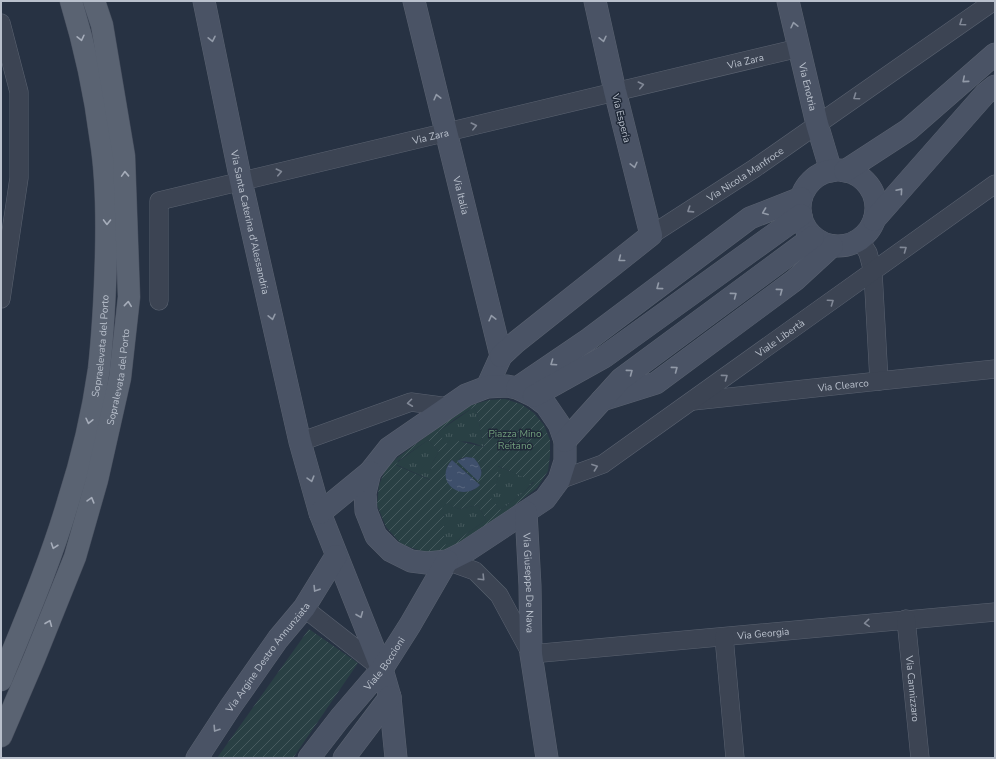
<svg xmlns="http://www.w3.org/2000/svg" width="996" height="759" viewBox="0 0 996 759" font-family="'Nunito Sans',sans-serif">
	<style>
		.grass { fill: url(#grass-tufts) }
		.garden { fill: url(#garden-furrows); fill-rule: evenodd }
		.water { fill: url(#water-ripples) }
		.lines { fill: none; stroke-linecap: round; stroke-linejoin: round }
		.street-casing { stroke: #5a6270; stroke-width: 19 }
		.secondary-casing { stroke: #5a6270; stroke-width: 23 }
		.primary-casing { stroke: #454d5c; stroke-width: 23 }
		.street { stroke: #3c4453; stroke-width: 18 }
		.secondary { stroke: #4a5365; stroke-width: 22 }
		.primary { stroke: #5a6372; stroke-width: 22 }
		.oneway { stroke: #818896 }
		.oneway2 { stroke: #929aa8 }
		.oneway3 { stroke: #a6adba }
		.labels { text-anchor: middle; stroke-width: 3; stroke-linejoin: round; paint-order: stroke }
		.street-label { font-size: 10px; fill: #b9c0cc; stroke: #202938 }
		.park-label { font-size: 10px; fill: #709d7c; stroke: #202938 }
	</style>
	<defs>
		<pattern id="grass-tufts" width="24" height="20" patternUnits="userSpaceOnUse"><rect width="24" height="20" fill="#294044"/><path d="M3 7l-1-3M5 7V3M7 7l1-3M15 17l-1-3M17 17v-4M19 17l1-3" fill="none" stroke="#465a5e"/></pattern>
		<pattern id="garden-furrows" width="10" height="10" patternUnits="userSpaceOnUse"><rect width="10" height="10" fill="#294044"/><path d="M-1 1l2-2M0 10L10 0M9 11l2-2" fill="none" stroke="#465a5e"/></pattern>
		<pattern id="water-ripples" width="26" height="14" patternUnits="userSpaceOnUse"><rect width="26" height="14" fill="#3e4f6b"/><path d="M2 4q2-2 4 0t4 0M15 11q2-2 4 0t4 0" fill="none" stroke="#58677f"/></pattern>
	</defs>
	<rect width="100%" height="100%" fill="#273243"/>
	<g class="grass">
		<path d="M474,407L477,413L484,447C470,441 462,439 447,445L438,432Z"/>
		<path d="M428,440L439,452L432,463L431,480L395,464Z"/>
		<path d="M497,466L534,481L524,492L501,510L490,498L498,478Z"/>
		<path d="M440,500L459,509L478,505L486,520L456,541L444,546V517Z"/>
	</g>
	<g class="garden">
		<path d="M505,399L521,404L534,413L544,425L550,440V456L548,471L537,488L489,525L442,553L421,551L401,544L386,527L377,505L379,485L386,468L398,457L468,406L489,400ZM474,407L477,413L484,447L458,441L447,444L438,432L455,419ZM428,440L439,452L432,463L430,480L396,465L398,461ZM466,457C476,456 479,464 482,472L459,459ZM452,460L480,485L472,491L447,466ZM498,466L534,482L524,492L501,510L491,498L498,478ZM441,501L459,509L478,505L486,520L456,541L444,545V517Z"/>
		<path d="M309,629L358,663L293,758H217Z"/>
	</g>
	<g class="water">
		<path d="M466,457L474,458C480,465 485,473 478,481L457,461Z"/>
		<path d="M452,460L480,485C460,504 433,480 452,460Z"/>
	</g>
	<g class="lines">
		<defs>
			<g id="street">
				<path d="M1,23L19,92V178L1,299"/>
				<path id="s1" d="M651,235L755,168L994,1"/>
				<path d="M860,240L868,253L873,272L879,381"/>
				<path id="s2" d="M159,301V201L799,48"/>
				<path id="s3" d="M693,401L879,381L995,369"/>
				<path d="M300,442L411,402L449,407"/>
				<path id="s4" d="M559,480L603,464L995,184"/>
				<path id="s5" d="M447,561L475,571L499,595L531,654L995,612"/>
				<path d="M304,608L382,669"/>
				<path id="s6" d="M906,619L920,758"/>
				<path d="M724,637L735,758"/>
			</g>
			<g id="secondary">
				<path id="s7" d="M204,1L241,181L300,442L320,513L382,669L390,697L396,758"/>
				<path id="s8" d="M414,1L501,356L487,387"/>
				<path id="s9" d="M788,1L817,124L831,171"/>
				<circle cx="838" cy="208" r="38"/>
				<path d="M845,171L908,130L995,54"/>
				<path d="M874,220L985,94L995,86"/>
				<path d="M501,356L515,343L651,235L615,91L595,1"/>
				<path d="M507,386L517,388L534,396L546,405L559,424L565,441V461L559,480L545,499L465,552L447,561L427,563L411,561L391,551L376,536L366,511L365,493L370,472L389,448L466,395L487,387Z"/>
				<path d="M517,388L589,339L750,218L801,198"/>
				<path d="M534,396L604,357L801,215"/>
				<path d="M602,400L656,383L795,280L832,246"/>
				<path d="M565,441L621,379L813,237"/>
				<path id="s10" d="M526,512L530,586L531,654L547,758"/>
				<path d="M320,513L370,472"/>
				<path id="s11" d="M197,758L231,706L278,639L304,608L336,556"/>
				<path id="s12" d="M309,758L340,718L382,669L410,625L447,561"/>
				<path d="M344,758L390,697"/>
			</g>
			<g id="primary">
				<path id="s13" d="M1,680C25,621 50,563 68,502C81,462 93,411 99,369C103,332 105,294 106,257C107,219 107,179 101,141C95,94 85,47 71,1"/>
				<path id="s14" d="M1,736L34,659L75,557L97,480L120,378L129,297L124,156L102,25L94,1"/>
			</g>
		</defs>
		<use href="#street" class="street-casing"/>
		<use href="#secondary" class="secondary-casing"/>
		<use href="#primary" class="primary-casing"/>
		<use href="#street" class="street"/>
		<use href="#secondary" class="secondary"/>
		<use href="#primary" class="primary"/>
	</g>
	<defs><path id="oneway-chevron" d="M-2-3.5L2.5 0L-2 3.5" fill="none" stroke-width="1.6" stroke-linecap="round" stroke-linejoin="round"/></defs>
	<g class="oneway">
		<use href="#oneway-chevron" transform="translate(962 23) rotate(145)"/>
		<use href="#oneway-chevron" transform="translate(641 85) rotate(-13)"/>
		<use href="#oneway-chevron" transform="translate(856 97) rotate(145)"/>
		<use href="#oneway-chevron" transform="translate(474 126) rotate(-14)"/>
		<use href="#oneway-chevron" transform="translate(279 172) rotate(-13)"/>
		<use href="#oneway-chevron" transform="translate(690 210) rotate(147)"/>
		<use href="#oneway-chevron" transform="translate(904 249) rotate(-36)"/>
		<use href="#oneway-chevron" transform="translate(831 302) rotate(-35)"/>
		<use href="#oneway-chevron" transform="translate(725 377) rotate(-36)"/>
		<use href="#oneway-chevron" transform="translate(410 403) rotate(173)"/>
		<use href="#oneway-chevron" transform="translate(595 467) rotate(-20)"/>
		<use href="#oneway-chevron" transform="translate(482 578) rotate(46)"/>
		<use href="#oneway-chevron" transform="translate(867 623) rotate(175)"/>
	</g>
	<g class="oneway2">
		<use href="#oneway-chevron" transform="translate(794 25) rotate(-103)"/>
		<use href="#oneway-chevron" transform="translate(212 39) rotate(78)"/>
		<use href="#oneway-chevron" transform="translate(603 39) rotate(77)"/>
		<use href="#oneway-chevron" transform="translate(965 80) rotate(139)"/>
		<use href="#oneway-chevron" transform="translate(437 97) rotate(-104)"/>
		<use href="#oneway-chevron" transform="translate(634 165) rotate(76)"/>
		<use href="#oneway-chevron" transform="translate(900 191) rotate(-49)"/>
		<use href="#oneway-chevron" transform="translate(765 212) rotate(159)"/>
		<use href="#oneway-chevron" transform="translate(621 259) rotate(142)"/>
		<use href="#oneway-chevron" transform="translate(659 287) rotate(143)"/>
		<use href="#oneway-chevron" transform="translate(780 291) rotate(-37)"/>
		<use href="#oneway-chevron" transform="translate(734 295) rotate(-37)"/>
		<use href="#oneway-chevron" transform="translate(272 317) rotate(77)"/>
		<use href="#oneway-chevron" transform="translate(492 318) rotate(-104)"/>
		<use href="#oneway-chevron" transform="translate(553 363) rotate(146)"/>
		<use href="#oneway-chevron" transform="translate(675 369) rotate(-37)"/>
		<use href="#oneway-chevron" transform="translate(630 372) rotate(-37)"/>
		<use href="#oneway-chevron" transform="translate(311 479) rotate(74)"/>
		<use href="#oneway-chevron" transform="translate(316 589) rotate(122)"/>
		<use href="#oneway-chevron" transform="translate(360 615) rotate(68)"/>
		<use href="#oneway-chevron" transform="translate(216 729) rotate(123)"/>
	</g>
	<g class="oneway3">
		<use href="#oneway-chevron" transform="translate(81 38) rotate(77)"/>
		<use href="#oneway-chevron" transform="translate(125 174) rotate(-92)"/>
		<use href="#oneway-chevron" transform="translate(107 222) rotate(91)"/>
		<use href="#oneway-chevron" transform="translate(128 304) rotate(-84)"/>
		<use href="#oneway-chevron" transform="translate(89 421) rotate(103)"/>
		<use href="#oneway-chevron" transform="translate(91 500) rotate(-74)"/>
		<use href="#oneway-chevron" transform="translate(54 546) rotate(109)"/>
		<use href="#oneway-chevron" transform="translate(49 623) rotate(-68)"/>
	</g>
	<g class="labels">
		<g class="street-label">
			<text dy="4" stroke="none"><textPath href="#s2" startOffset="703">Via Zara</textPath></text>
			<text dy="4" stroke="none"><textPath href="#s9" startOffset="88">Via Enotria</textPath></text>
			<text transform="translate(622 118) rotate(76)" y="4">Via Esperia</text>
			<text dy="4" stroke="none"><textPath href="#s2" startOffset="379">Via Zara</textPath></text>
			<text dy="4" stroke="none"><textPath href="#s1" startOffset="112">Via Nicola Manfroce</textPath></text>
			<text dy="4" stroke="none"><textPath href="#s8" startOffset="200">Via Italia</textPath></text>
			<text dy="4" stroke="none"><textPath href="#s7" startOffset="226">Via Santa Caterina d'Alessandria</textPath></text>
			<text dy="4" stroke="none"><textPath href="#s4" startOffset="264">Viale Libertà</textPath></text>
			<text dy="4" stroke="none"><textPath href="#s13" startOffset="350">Sopraelevata del Porto</textPath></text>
			<text dy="4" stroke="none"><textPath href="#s14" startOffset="379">Sopralevata del Porto</textPath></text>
			<text dy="4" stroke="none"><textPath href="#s3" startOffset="151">Via Clearco</textPath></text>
			<text dy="4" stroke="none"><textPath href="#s10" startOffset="71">Via Giuseppe De Nava</textPath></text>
			<text dy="4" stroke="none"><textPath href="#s5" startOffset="364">Via Georgia</textPath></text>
			<text dy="4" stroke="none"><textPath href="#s11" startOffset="123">Via Argine Destro Annunziata</textPath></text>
			<text dy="4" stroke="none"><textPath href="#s12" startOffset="121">Viale Boccioni</textPath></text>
			<text dy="4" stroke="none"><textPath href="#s6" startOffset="70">Via Cannizzaro</textPath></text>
		</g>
		<g class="park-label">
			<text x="515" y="437">Piazza Mino<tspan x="515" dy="12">Reitano</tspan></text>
		</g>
	</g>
	<rect width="996" height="759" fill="none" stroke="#b9c0cc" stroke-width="4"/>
</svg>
